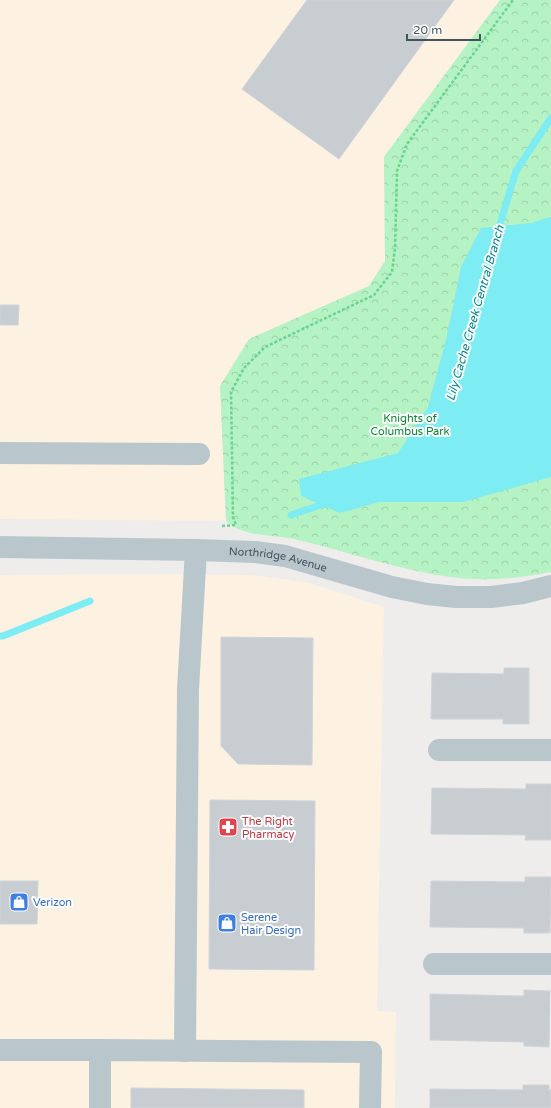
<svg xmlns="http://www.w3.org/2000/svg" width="551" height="1108" viewBox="0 0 551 1108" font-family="'Varela Round',sans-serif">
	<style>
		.commercial { fill: #fdf1e2 }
		.forest { fill: url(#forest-crowns) }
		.water { fill: #7eecf3 }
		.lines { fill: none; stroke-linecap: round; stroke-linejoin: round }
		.stream { stroke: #7eecf3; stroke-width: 7 }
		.building { fill: #c8cdd2; stroke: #cfd4d9 }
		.path { stroke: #6ad390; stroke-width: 2.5; stroke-dasharray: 3 2; stroke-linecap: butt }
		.minor { stroke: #b9c7cd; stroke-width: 22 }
		.labels { text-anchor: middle; stroke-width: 4; stroke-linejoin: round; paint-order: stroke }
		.park-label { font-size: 11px; fill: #0e8237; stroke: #fff }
		.street-label { font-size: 11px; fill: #43535b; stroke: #fff }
		.health-label { font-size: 11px; fill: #be3a42; stroke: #fff; text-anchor: start }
		.shop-label { font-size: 11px; fill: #366cbe; stroke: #fff; text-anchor: start }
		.water-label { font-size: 12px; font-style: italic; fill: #048189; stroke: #fff }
	</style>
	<defs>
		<pattern id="forest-crowns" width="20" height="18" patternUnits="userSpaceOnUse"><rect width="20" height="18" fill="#b5f2c4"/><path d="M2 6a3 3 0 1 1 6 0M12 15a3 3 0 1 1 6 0" fill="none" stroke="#9dd1ab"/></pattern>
	</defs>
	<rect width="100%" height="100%" fill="#efecec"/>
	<g class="commercial">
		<path d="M0,0H500L384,156L385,261L369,287L249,339L220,386L226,521L0,519Z"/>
		<path d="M138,574L252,575L310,583L384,607L377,1011L396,1012L395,1108H0V575Z"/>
	</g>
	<path class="forest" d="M500,0H551V572C525,577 502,580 476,579C468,579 459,578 451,577C399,570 349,552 298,540C274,534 245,538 226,521L220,386L249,339L369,286L385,261L384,157Z"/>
	<path class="water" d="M551,217V477L463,502H379L340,513L301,496L299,479L398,453L428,407L446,340L461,267L481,228L531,223Z"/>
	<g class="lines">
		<g class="stream">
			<path d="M497,234L516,171L551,118"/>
			<path d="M291,515L330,502"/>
			<path d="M0,636H3L90,601"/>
		</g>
	</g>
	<g class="building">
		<path d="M307,0H454L339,159L242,89Z"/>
		<path d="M0,305H19L18,325H0Z"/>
		<path d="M221,637L313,638L312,765L238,764L221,746Z"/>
		<path d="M504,668H529V724H503V719H431L432,673L504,674Z"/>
		<path d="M526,784H551V840H525L526,835L431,834L432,788L526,789Z"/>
		<path d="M210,800L315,801L314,970L209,969Z"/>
		<path d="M525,877H551L550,933H524V928L430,927L431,881L525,882Z"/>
		<path d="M0,881H38L37,924H0Z"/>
		<path d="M524,990L550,991L549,1047L524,1046V1042L430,1040V994L524,996Z"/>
		<path d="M523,1085H549V1090H551V1108H430V1089L523,1090Z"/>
		<path d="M131,1088L304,1090V1108H131Z"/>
	</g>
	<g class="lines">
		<path class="path" d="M222,526L236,525L233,517L231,392L244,368L265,347L374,295L392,272L395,248L397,171L407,144L513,0"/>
		<g class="minor">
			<path d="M0,453L199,454"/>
			<path id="s1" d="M0,547L196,550L255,552L285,556L392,587L427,594L456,597H491L523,593L551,586"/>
			<path d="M439,750H551"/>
			<path d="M434,964H551"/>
			<path d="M0,1050H100"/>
			<path d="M185,1051L188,689L196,550"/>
			<path d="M100,1108V1050L371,1052L370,1108"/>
		</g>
	</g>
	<defs>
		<symbol id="pharmacy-square" viewBox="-11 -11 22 22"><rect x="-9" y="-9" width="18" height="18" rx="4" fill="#e0444e" stroke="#fff"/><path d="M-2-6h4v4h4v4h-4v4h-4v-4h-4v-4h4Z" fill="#fff"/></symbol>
		<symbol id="shop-square" viewBox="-11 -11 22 22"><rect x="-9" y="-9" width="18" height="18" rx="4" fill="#3f7fe0" stroke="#fff"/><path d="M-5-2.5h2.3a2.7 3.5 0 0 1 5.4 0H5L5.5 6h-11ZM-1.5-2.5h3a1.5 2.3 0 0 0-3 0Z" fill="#fff"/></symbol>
	</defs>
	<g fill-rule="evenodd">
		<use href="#pharmacy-square" x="217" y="816" width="22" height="22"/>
		<use href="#shop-square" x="8" y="891" width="22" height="22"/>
		<use href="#shop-square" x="216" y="912" width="22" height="22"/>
	</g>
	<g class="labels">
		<g class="park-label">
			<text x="410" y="422">Knights of<tspan x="410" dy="13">Columbus Park</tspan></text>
		</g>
		<g class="street-label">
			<text dy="4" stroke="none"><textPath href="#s1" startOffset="279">Northridge Avenue</textPath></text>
		</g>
		<g class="health-label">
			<text x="242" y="825">The Right<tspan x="242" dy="13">Pharmacy</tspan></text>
		</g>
		<g class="shop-label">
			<text x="33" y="906">Verizon</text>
			<text x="241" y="921">Serene<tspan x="241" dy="13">Hair Design</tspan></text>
		</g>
		<g class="water-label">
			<text transform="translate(475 313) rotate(-74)" y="4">Lily Cache Creek Central Branch</text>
		</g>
	</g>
	<path d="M407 34v6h73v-6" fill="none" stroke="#43535b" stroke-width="2"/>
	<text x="413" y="34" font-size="12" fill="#43535b" stroke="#ffffff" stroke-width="3" paint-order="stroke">20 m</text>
</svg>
